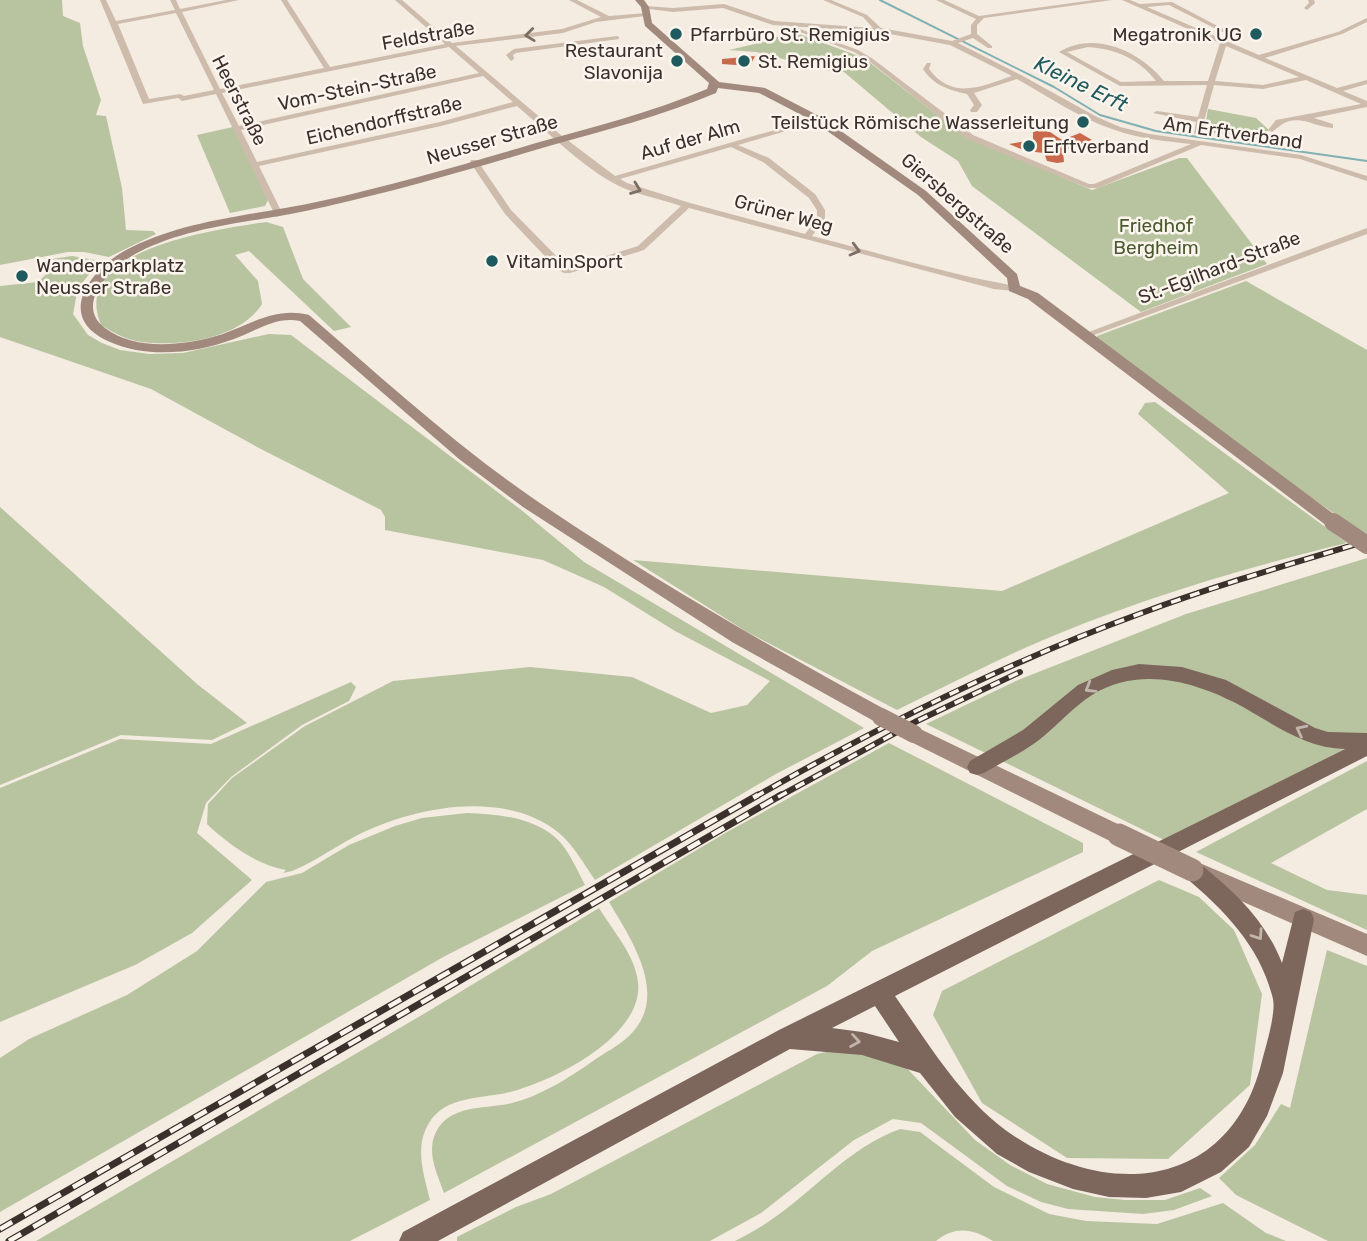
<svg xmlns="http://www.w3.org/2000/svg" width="1367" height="1241" viewBox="0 0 1367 1241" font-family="Rubik,sans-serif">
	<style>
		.green { fill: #b8c4a0 }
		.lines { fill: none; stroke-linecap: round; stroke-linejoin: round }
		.stream { stroke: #7fb0b2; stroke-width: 2 }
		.building { fill: #c8694b }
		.street { fill: #cdbbac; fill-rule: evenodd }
		.secondary { fill: #a18a7d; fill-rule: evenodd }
		.primary { fill: #7d675c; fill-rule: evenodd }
		.rail-far1-casing { stroke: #3b302b; stroke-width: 6 }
		.rail-casing { stroke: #3b302b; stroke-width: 7 }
		.rail-far1 { stroke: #fbf5ee; stroke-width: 3.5; stroke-dasharray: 10; stroke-linecap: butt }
		.rail { stroke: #fbf5ee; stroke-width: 4.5; stroke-dasharray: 14; stroke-linecap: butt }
		.secondary-bridge-far1 { stroke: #a18a7d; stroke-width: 18 }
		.secondary-bridge { stroke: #a18a7d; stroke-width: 23 }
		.oneway { stroke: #7d6f65 }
		.oneway2 { stroke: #c2b5ac }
		.poi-dot { fill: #1f5a5e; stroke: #fbf5ee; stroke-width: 2.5 }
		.labels { text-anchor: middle; stroke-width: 5; stroke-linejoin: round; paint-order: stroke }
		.far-poi-label { font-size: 19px; fill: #3b302b; stroke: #fbf5ee; text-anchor: start }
		.far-street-label { font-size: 19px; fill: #3b302b; stroke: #fbf5ee }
		.far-park-label { font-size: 19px; fill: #4a5a2e; stroke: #fbf5ee }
		.far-water-label { font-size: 21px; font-style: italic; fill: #1f5a5e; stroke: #fbf5ee }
	</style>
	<rect width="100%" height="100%" fill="#f4ebe1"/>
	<g class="green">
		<path d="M0,0H62L63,16L80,23L83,46L101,100L96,115L106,116L122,188L126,230L153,231L156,234L109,257L84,252H68L0,265Z"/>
		<path d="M791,31L864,58L963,135L1092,190L1179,158H1187L1267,264L1141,312L972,186L958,161L921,137L844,72L837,73L756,52L729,50L767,41Z"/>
		<path d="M1208,109L1256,118L1269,130L1258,139L1204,132Z"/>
		<path d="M233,127L268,200L265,206L230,213L197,135Z"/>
		<path d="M266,222L283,227L303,279L351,327L334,331L249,251L235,255L258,281L262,304C240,340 175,348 136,341C123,338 112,332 101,325C68,248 220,229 266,222Z"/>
		<path d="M72,256L100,261L78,288L73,314L88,335L102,343L120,350L149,354L183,353L269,334L291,335L520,509L584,562L864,728L776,774L595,880C584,864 574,846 559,833C504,788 411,807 354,837C333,848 314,862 292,871L283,873L286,870C257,865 228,844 207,824L208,804L232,778L305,726L393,681L530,667L632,677L711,713L747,705L770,681L675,631L604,587L543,560L385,530V517L381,510L259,448L151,389L0,337V286L38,282L62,259L32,262Z"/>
		<path d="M1246,281L1367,350V536L1239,448L1096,340L1097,336Z"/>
		<path d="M1155,402L1347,543C1242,568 1126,603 1027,647C983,667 940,689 897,710L747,632L633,560L1002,591L1229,493L1138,414L1145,403Z"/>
		<path d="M0,507L197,684L247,723L212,740L121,735L0,785Z"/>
		<path d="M1367,558V735L1341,751L1164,840L926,724L1018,680L1186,614Z"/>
		<path d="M351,682L356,687L349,701L302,725L231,777L206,803L197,833L252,880L192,933L135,965L0,1022V788L120,739L211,744Z"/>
		<path d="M889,743L1083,843V852L872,951L827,986L444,1193C437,1173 426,1152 436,1132C450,1104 486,1109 512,1103C540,1096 569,1078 593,1061C604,1053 618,1046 628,1037C671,997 632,941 609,902L727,832Z"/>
		<path d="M1367,761V809L1271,863L1327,890L1367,895V930L1196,852Z"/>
		<path d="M467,813C497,814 532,817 556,838C569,850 577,870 585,885L445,956L0,1212V1058L29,1039L127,995L197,951L266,882L302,873L349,845L395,826L422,818Z"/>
		<path d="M1159,880L1199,897L1234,930L1262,994L1250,1085L1168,1159L1067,1158L982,1103L933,1015L942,991Z"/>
		<path d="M599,908C613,931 635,955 638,982C644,1036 554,1081 510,1092C482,1099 446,1095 429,1123C414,1148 424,1174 430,1200L350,1241H36L427,1012Z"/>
		<path d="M1327,950L1367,966V1241H1328L1236,1195L1219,1178L1255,1145L1281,1104L1290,1108Z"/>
		<path d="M839,1049L900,1061L975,1140L1010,1165L1047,1184L1095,1197L1125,1200H1165L1200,1188L1212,1196L1174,1210L1143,1214L1068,1209L1041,1202L1007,1186L921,1123L893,1119L854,1140L761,1213L710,1241H457V1237L516,1207L551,1194L817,1054Z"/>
		<path d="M900,1129L920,1132L994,1187L1049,1214L1086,1221L1157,1224L1223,1203L1266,1233L1286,1241H993C974,1229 955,1225 936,1241H735C746,1235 758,1229 768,1222C813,1192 848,1148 900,1129Z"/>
	</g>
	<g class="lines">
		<path class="stream" d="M880,0L1054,87L1100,115L1156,131L1367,161"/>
	</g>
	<g class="building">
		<path d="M755,56L750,66L722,64V59Z"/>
		<path d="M1040,130L1050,132L1062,140L1080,133L1092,140L1063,151L1064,162L1057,163L1047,161L1044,153L1026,151L1009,144L1033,140V132Z"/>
	</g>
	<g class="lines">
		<g class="street">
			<path d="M100,0H106L116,21L175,10L170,0H176L180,9L226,0H239L182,12L220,89L324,68L281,0H287L330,67L445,44L395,0H402L452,43L562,29L601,17L569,0H577L609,16L647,13L645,16L596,22L563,33L456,46L562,136L615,176L820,117V121L738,145L769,158L815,194L825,210V218L812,236C863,249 914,264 966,276C977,279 1011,284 1019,288L1014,291L994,289L689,208L644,250L570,273H564L557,269L505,214L470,162L471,160H477L511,210L568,268L638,246L681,206C661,199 638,195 619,186C582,167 549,133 517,106L441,126L259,166L283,215L276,217L216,94L182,101L178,98L143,104ZM176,13L214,90L184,96L180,94L149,99L118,24ZM449,47L479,73L239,126L222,93ZM483,76L513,102L440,122L257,162L241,130ZM731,147L763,162L809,198L817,210V218L805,234L690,203L627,183L620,179Z"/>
			<path d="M823,0H831L867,15L881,28L952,41L971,34V25L976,19L936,0H944L979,16L1094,0H1112L984,18L977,25V34L992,46V48H988L973,38L958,43L1021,75L1097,117L1120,127L1149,134L1301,155L1367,176V181L1300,159L1201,145L1098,188H1088L967,139L869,61L854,52L792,29L797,28L858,50L873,59L973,135L1089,184H1094L1191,144C1166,141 1139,139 1115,130C1081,119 1049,97 1017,79L974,93L982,105L977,112H971L970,110L974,105L967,94C949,90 933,85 923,69L927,63H931L929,69C953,101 982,86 1012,76L950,45L879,32L773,25L723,8L673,12L642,8L645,6L673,8L724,4L774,21L873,28L863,17Z"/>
			<path d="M1122,0H1130L1140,4L1172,2L1227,31L1222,32L1169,5L1147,7L1259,55L1338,32L1367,18V22L1342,34L1265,58L1337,88L1367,80V84L1343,91L1367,101V107L1314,118L1333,124V128C1315,127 1298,113 1281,125C1278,127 1275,130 1272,132L1268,130L1276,120L1361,104L1306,80L1263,89L1214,85L1201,132L1194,134L1196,122L1153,113L1157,111L1198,117L1207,85L1120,86L1059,52C1094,30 1140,51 1164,81H1208L1220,43ZM1226,46L1299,77L1263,85L1215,81ZM1088,47C1116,49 1139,59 1156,81L1121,82L1067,52Z"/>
			<path d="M1308,0H1314L1315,3L1307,10L1304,8L1309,3Z"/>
			<path d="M617,36L619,37V39L516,53L513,55L514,59L511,61L506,55L514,49Z"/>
			<path d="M1367,228V234L1086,338L1083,339L1078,336Z"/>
		</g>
		<g class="secondary">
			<path d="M635,0H644L649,7L652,23L719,82L765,88L821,117L926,191L1017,274L1020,286L1038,293L1339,518L1341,522L1339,526H1327L1028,299L1009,291L1007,278L918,195L813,121L759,93L718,88L716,93C661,116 606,130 549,146C475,168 400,190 324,207C263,222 196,223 139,252C115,264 72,303 105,328C136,352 188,345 223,334C253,323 276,307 309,315C382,378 454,444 534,499C648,577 767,645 888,711L890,717L888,723L881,725L732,642L523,507L459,459L300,321C276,316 256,331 234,339C196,353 149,359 110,342C51,317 93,265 132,247C190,218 259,215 321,201C394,185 465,164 536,143C594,127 652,112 707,89L709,83L645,26L641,7Z"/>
			<path d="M914,726L1126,828L1129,835L1126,842L1119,844L1112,842L907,740L904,734L907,728Z"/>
			<path d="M1202,864L1367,934V956L1195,881L1191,874L1195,867Z"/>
		</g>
		<path class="primary" d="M1139,664L1182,667L1226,680L1315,728L1328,732L1367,733V756L895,996C930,1046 962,1101 1014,1136C1112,1201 1231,1187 1262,1061C1266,1046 1276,1013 1273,999C1260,946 1225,911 1185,877L1182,870L1185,863L1192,860L1199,863C1235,892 1265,920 1282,963L1295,912L1303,909L1311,912L1314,919L1283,1073L1267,1116L1249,1147L1221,1172L1181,1192L1146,1198L1109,1197L1073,1189L1029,1172L997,1154L955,1117L920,1073L862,1055L790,1049L438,1241H399L403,1232L779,1030L1345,749C1307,748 1276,726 1243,707C1197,682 1140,665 1092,695C1073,707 1057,726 1039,740C1022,753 1002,762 984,773L977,775L970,773L967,767L970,761L1023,730L1078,685L1112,670ZM875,1006L899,1042L862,1032L832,1028Z"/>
		<defs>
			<g id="rail-far1">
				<path d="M755,797C878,727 1005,663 1139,614C1214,586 1290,564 1367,541"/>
				<path d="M778,797L917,721L1020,672"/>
			</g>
			<g id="rail">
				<path d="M0,1229L758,795"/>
				<path d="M9,1241L781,795"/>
			</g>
		</defs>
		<use href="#rail-far1" class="rail-far1-casing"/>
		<use href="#rail" class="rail-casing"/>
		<use href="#rail-far1" class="rail-far1"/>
		<use href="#rail" class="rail"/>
		<g class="secondary-bridge-far1">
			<path d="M1333,522L1367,545"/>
			<path d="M881,717L914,734"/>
		</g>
		<path class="secondary-bridge" d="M1119,835L1192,870"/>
	</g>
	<defs><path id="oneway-chevron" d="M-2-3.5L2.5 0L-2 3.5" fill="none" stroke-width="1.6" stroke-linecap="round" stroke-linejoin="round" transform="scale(1.75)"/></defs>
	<g class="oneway">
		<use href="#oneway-chevron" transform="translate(530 35) rotate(173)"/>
		<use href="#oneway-chevron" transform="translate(636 189) rotate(21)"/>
		<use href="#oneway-chevron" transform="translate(855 250) rotate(15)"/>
	</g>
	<g class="oneway2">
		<use href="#oneway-chevron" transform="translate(1090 688) rotate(149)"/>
		<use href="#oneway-chevron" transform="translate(1301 730) rotate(-153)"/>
		<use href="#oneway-chevron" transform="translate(1258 935) rotate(56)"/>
		<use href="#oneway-chevron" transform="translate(855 1041) rotate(9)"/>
	</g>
	<g class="poi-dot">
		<circle cx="676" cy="34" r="7"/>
		<circle cx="1256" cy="34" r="7"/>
		<circle cx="677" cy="61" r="7"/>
		<circle cx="744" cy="61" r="7"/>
		<circle cx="1083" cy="122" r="7"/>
		<circle cx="1029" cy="146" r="7"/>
		<circle cx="492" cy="261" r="7"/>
		<circle cx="22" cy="276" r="7"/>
	</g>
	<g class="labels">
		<g class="far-poi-label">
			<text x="690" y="41">Pfarrbüro St. Remigius</text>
			<text x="1242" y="41" text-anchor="end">Megatronik UG</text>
			<text x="663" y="57" text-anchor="end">Restaurant<tspan x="663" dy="22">Slavonija</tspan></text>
			<text x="758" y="68">St. Remigius</text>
			<text x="1069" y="129" text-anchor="end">Teilstück Römische Wasserleitung</text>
			<text x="1043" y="153">Erftverband</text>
			<text x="506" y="268">VitaminSport</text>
			<text x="36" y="272">Wanderparkplatz<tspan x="36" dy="22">Neusser Straße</tspan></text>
		</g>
		<g class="far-street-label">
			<text transform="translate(428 35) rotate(-10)" y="7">Feldstraße</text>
			<text transform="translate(357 87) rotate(-12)" y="7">Vom-Stein-Straße</text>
			<text transform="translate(240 100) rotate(63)" y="7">Heerstraße</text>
			<text transform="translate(384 120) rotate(-13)" y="7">Eichendorffstraße</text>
			<text transform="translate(1233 132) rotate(8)" y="7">Am Erftverband</text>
			<text transform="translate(492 139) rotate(-16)" y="7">Neusser Straße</text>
			<text transform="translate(690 139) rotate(-16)" y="7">Auf der Alm</text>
			<text transform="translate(958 203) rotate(41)" y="7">Giersbergstraße</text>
			<text transform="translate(784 213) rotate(15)" y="7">Grüner Weg</text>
			<text transform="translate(1219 267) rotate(-21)" y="7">St.-Egilhard-Straße</text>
		</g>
		<g class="far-park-label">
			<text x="1156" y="232">Friedhof<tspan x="1156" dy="22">Bergheim</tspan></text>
		</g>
		<g class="far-water-label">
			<text transform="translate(1081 84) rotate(26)" y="7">Kleine Erft</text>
		</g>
	</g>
</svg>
